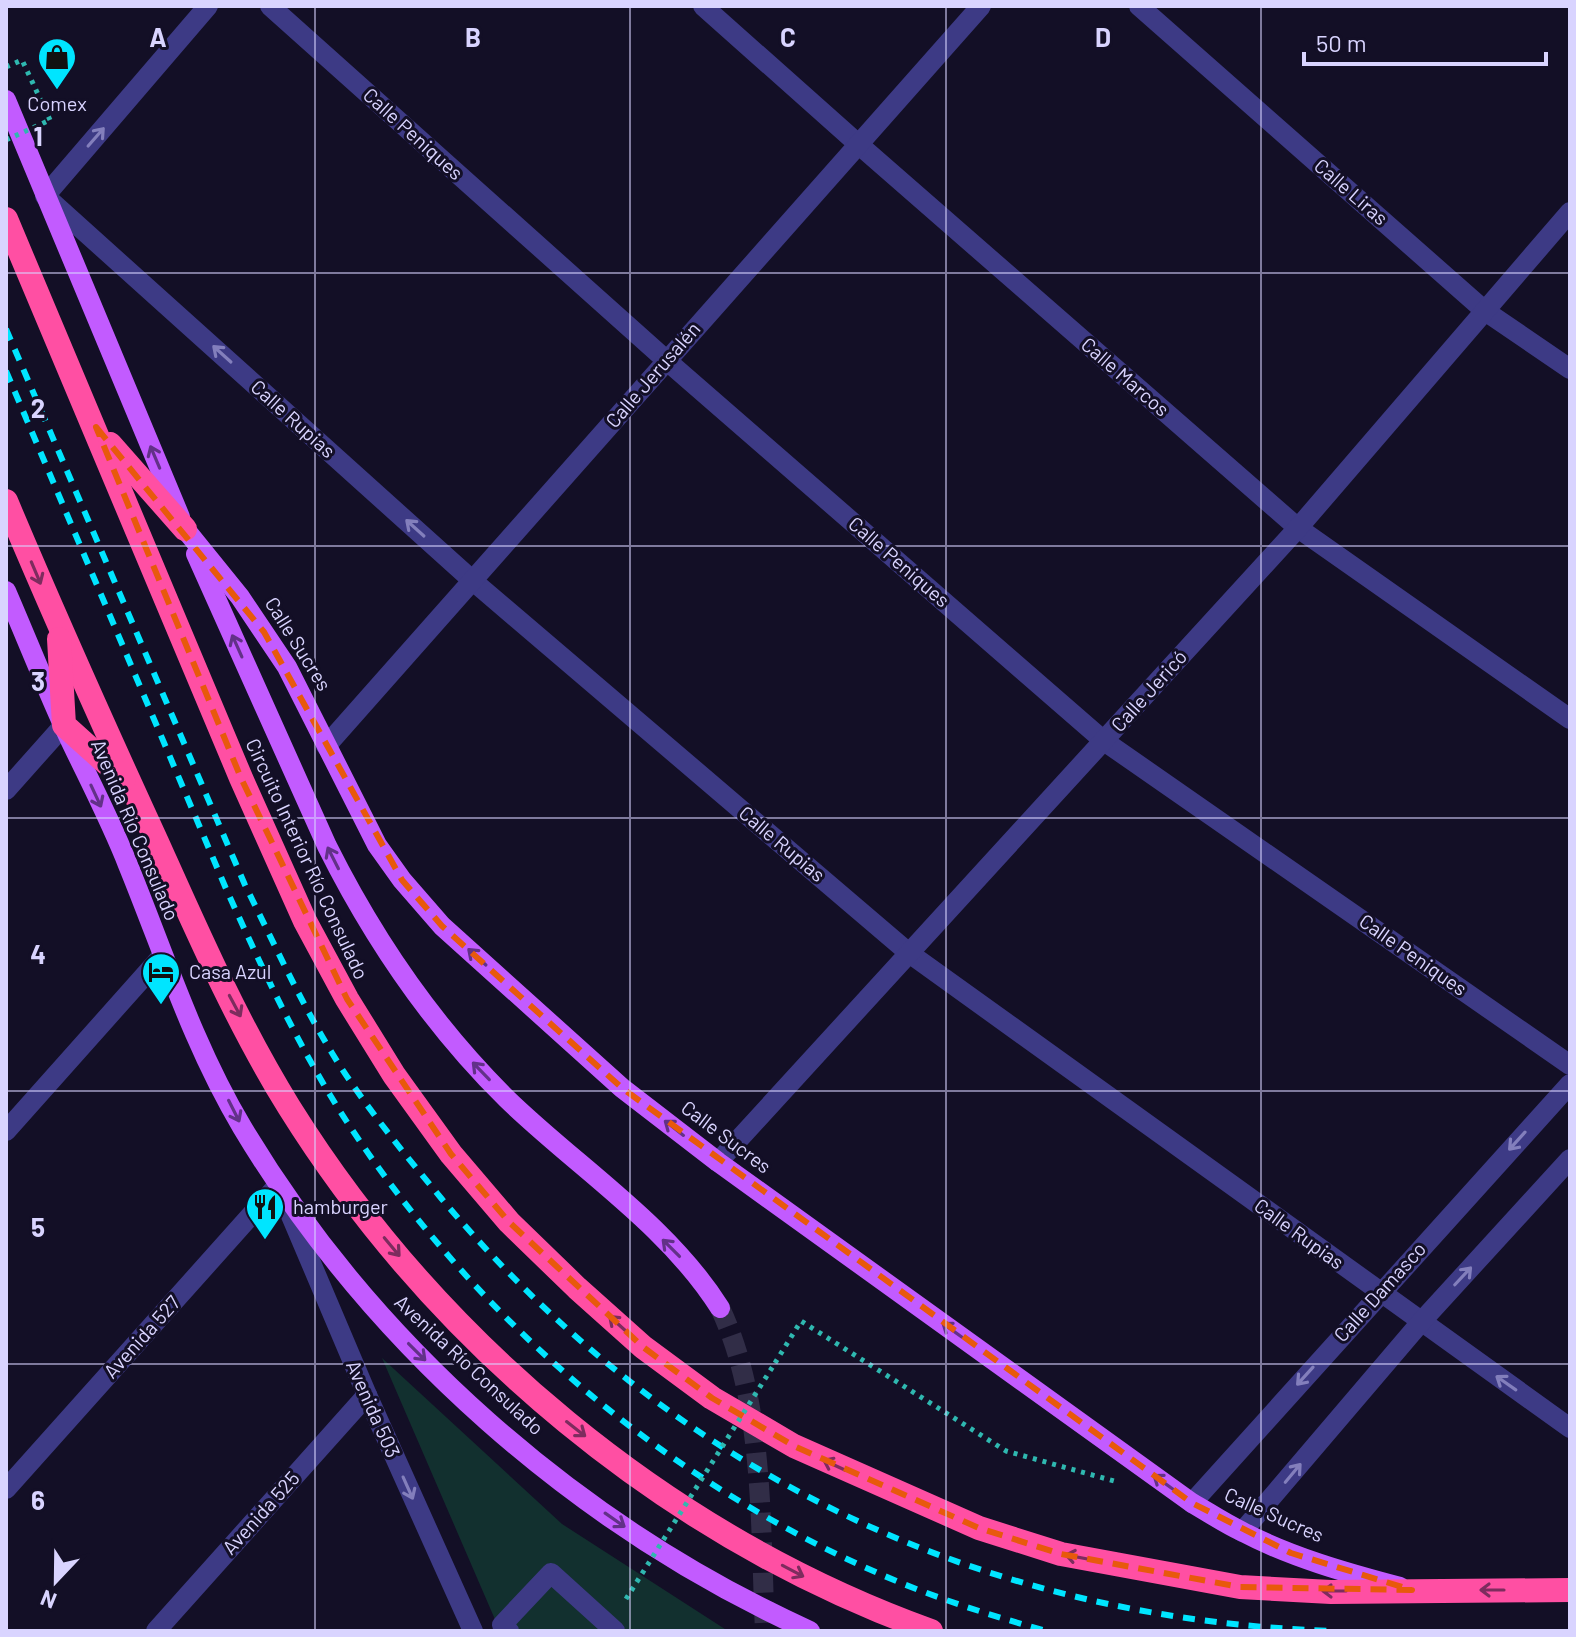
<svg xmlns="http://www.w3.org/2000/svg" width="1576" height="1637" viewBox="0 0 1576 1637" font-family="Barlow,sans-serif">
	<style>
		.green { fill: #12302f }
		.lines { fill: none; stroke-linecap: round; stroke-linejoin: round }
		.major-tunnel { stroke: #312d47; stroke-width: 20; stroke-dasharray: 20 10; stroke-linecap: butt }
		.path { stroke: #2fb8b0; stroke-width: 5; stroke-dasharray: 4 6; stroke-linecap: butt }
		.minor { stroke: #3d3a85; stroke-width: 20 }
		.major { stroke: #c25bff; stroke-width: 20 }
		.highway { stroke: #ff4fa3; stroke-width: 24 }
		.rail { stroke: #00e5ff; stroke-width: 6; stroke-dasharray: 12 10; stroke-linecap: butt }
		.path-bridge { stroke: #2fb8b0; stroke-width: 5; stroke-dasharray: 4 6; stroke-linecap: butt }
		.oneway { stroke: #837fbc }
		.oneway2 { stroke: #623188 }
		.oneway3 { stroke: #7d2c5e }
		.marked { fill: none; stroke: #e8590c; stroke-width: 6; stroke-dasharray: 16 10; stroke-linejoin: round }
		.grid { fill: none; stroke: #d9d4ff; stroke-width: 2; stroke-opacity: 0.55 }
		.labels { text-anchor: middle; stroke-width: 6; stroke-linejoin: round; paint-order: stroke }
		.poi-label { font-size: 20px; fill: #d9d4ff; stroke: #130f26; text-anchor: start }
		.street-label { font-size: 20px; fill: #d9d4ff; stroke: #130f26 }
		.grid-label { font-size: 26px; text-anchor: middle; font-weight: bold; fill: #d9d4ff; stroke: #130f26; stroke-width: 6; stroke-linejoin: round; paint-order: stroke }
	</style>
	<rect width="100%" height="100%" fill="#130f26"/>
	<path class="green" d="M382,1358L562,1524L728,1631H500Z"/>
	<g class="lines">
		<path class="major-tunnel" d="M720,1308C765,1403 760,1528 765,1631"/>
		<g class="path">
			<path d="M6,67L22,60L50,120"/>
			<path d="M775,1363L801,1321L1006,1451L1114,1481"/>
		</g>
		<g class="minor">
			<path d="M208,6L45,196L473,581L909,953L1570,1428"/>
			<path d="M270,6L666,360L1104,741L1570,1065"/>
			<path d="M703,6L857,143L1298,528L1570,719"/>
			<path d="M1139,6L1485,311L1570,369"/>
			<path d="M326,746L981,6"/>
			<path d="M6,790L64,725"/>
			<path d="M6,1131L162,956"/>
			<path d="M718,1162L1298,528L1570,212"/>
			<path d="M6,1489L278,1185L367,1395L473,1631"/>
			<path d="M1192,1503L1570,1084"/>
			<path d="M1242,1532L1421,1322L1570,1159"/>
			<path d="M156,1631L367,1395"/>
			<path d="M509,1631L502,1625L551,1573L615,1631"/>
		</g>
		<g class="major">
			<path d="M6,100L180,517"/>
			<path d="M185,529L240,597L287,667L377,845L402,880L442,926L622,1088L718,1162L1192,1503C1208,1512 1224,1523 1241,1531C1290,1557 1347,1573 1400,1587"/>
			<path d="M196,554L327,846C374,940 432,1025 507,1099C577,1167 667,1224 720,1308"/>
			<path d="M6,591C26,637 44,683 65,729C86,774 110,819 128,865C164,953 193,1045 242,1127C373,1346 578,1526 810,1631"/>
		</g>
		<g class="highway">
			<path d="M6,219L241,778L305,921L347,999L394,1075L451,1154L509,1222L577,1288L643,1347L712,1398L794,1446L979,1528L1061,1554L1240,1587L1331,1592L1570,1590"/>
			<path d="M110,444L185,529"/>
			<path d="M6,501C54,615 105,729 157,842C197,931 237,1023 289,1107C437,1344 668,1536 931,1631"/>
			<path d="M59,639L64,725L124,779"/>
		</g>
		<g class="rail">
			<path d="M6,329L245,885C273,941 299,999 332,1053C363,1104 403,1152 441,1198C670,1471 977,1619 1333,1631"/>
			<path d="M6,371L227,891C263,970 300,1050 347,1122C476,1319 664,1480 880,1574C934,1598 990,1615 1046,1631"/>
		</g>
		<g class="path-bridge">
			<path d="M6,140L50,120"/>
			<path d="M626,1599L775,1363"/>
		</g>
	</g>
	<defs><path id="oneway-shaft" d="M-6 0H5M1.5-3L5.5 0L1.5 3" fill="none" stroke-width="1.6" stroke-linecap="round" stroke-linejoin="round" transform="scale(2)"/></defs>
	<g class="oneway">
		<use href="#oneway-shaft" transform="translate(96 137) rotate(-49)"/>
		<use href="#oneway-shaft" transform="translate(222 354) rotate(-138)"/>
		<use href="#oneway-shaft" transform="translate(415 528) rotate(-138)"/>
		<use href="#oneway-shaft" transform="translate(1517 1141) rotate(132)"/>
		<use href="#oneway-shaft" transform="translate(1463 1276) rotate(-47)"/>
		<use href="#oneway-shaft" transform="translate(1305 1376) rotate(132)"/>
		<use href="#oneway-shaft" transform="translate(1506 1383) rotate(-145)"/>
		<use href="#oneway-shaft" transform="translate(1293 1473) rotate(-50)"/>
		<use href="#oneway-shaft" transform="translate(408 1488) rotate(66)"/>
	</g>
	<g class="oneway2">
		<use href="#oneway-shaft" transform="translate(155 457) rotate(-113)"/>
		<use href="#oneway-shaft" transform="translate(237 646) rotate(-114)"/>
		<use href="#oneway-shaft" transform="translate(96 796) rotate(65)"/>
		<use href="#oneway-shaft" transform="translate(333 858) rotate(-117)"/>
		<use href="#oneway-shaft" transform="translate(477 957) rotate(-138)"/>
		<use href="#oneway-shaft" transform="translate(481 1071) rotate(-134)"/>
		<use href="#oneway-shaft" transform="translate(234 1111) rotate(63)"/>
		<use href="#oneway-shaft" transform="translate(674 1128) rotate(-142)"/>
		<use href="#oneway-shaft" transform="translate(671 1248) rotate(-135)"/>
		<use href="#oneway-shaft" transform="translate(952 1330) rotate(-144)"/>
		<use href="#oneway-shaft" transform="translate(417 1352) rotate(45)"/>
		<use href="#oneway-shaft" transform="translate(1163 1482) rotate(-144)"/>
		<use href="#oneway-shaft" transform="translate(615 1520) rotate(35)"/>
	</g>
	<g class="oneway3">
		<use href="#oneway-shaft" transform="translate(36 573) rotate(67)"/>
		<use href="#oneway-shaft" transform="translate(235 1006) rotate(62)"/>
		<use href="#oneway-shaft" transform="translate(392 1247) rotate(50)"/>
		<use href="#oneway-shaft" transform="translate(618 1324) rotate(-138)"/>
		<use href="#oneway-shaft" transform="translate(576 1429) rotate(38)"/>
		<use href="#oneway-shaft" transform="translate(834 1465) rotate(-155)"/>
		<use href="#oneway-shaft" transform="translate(1077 1557) rotate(-169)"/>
		<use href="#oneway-shaft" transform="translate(793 1571) rotate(28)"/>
		<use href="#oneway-shaft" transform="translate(1492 1590) rotate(-180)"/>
		<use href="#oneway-shaft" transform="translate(1334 1591) rotate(-180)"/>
	</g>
	<path class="marked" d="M96,427L264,632L402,880L442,926L622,1088L1192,1503L1291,1553L1412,1590L1240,1587L1061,1554L979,1528L794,1446L712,1398L643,1347L509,1222L451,1154L347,999L241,778Z"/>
	<path class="grid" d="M315,6V1631M630,6V1631M946,6V1631M1261,6V1631M6,273H1570M6,546H1570M6,818H1570M6,1091H1570M6,1364H1570"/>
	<defs>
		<symbol id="shop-pin" viewBox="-11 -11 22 30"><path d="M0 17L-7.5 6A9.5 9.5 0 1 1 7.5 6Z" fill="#00e5ff" stroke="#130f26"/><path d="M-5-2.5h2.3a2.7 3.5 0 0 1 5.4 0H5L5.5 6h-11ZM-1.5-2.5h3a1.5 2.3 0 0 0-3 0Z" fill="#111"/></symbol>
		<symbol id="hotel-pin" viewBox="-11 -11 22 30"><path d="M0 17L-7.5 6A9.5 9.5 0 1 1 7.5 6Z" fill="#00e5ff" stroke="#130f26"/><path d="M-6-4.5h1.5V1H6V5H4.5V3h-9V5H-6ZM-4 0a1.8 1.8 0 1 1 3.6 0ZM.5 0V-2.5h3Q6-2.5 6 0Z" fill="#111"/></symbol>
		<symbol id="restaurant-pin" viewBox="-11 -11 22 30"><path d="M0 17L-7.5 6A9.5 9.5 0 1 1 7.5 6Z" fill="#00e5ff" stroke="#130f26"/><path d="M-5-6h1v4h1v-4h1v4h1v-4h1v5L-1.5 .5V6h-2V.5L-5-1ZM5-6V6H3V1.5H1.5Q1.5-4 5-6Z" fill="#111"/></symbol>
	</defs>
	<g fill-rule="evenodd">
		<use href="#shop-pin" x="35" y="35" width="44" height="60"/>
		<use href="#hotel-pin" x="139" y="950" width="44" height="60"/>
		<use href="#restaurant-pin" x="243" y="1185" width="44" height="60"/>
	</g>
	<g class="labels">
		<g class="poi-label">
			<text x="57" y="111" text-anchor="middle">Comex</text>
			<text x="189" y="979">Casa Azul</text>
			<text x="293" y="1214">hamburger</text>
		</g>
		<g class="street-label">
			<text transform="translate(413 134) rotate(42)" y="7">Calle Peniques</text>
			<text transform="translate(1351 192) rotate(41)" y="7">Calle Liras</text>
			<text transform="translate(653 375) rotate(-49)" y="7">Calle Jerusalén</text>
			<text transform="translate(1125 377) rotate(41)" y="7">Calle Marcos</text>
			<text transform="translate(293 419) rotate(42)" y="7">Calle Rupias</text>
			<text transform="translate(899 562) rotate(41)" y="7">Calle Peniques</text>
			<text transform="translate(298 644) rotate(58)" y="7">Calle Sucres</text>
			<text transform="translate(1149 691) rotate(-48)" y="7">Calle Jericó</text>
			<text transform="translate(135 830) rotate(67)" y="7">Avenida Río Consulado</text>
			<text transform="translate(782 844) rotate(40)" y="7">Calle Rupias</text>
			<text transform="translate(307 859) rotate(65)" y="7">Circuito Interior Río Consulado</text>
			<text transform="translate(1413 955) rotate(35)" y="7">Calle Peniques</text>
			<text transform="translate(726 1137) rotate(37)" y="7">Calle Sucres</text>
			<text transform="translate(1299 1234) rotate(36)" y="7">Calle Rupias</text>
			<text transform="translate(1380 1292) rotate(-48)" y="7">Calle Damasco</text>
			<text transform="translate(142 1337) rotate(-48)" y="7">Avenida 527</text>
			<text transform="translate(469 1365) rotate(43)" y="7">Avenida Río Consulado</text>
			<text transform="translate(373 1409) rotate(66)" y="7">Avenida 503</text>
			<text transform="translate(261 1513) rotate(-48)" y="7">Avenida 525</text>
			<text transform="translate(1274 1515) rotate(24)" y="7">Calle Sucres</text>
		</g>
	</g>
	<g class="grid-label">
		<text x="158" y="47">A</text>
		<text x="473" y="47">B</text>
		<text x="788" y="47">C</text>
		<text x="1103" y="47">D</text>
		<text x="38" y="146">1</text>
		<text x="38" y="418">2</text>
		<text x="38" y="691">3</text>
		<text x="38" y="964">4</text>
		<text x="38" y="1237">5</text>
		<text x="38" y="1510">6</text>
	</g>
	<rect width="1576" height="1637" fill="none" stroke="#d9d4ff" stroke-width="16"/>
	<g transform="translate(56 1581) rotate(202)" stroke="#130f26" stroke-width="6" paint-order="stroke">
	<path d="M0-6L14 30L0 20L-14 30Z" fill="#d9d4ff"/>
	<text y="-12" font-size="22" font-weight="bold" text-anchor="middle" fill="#d9d4ff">N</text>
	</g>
	<path d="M1304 52v12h242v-12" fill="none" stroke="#d9d4ff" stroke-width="4"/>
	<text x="1316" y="52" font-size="24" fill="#d9d4ff" stroke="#130f26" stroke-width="6" paint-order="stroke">50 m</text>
</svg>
